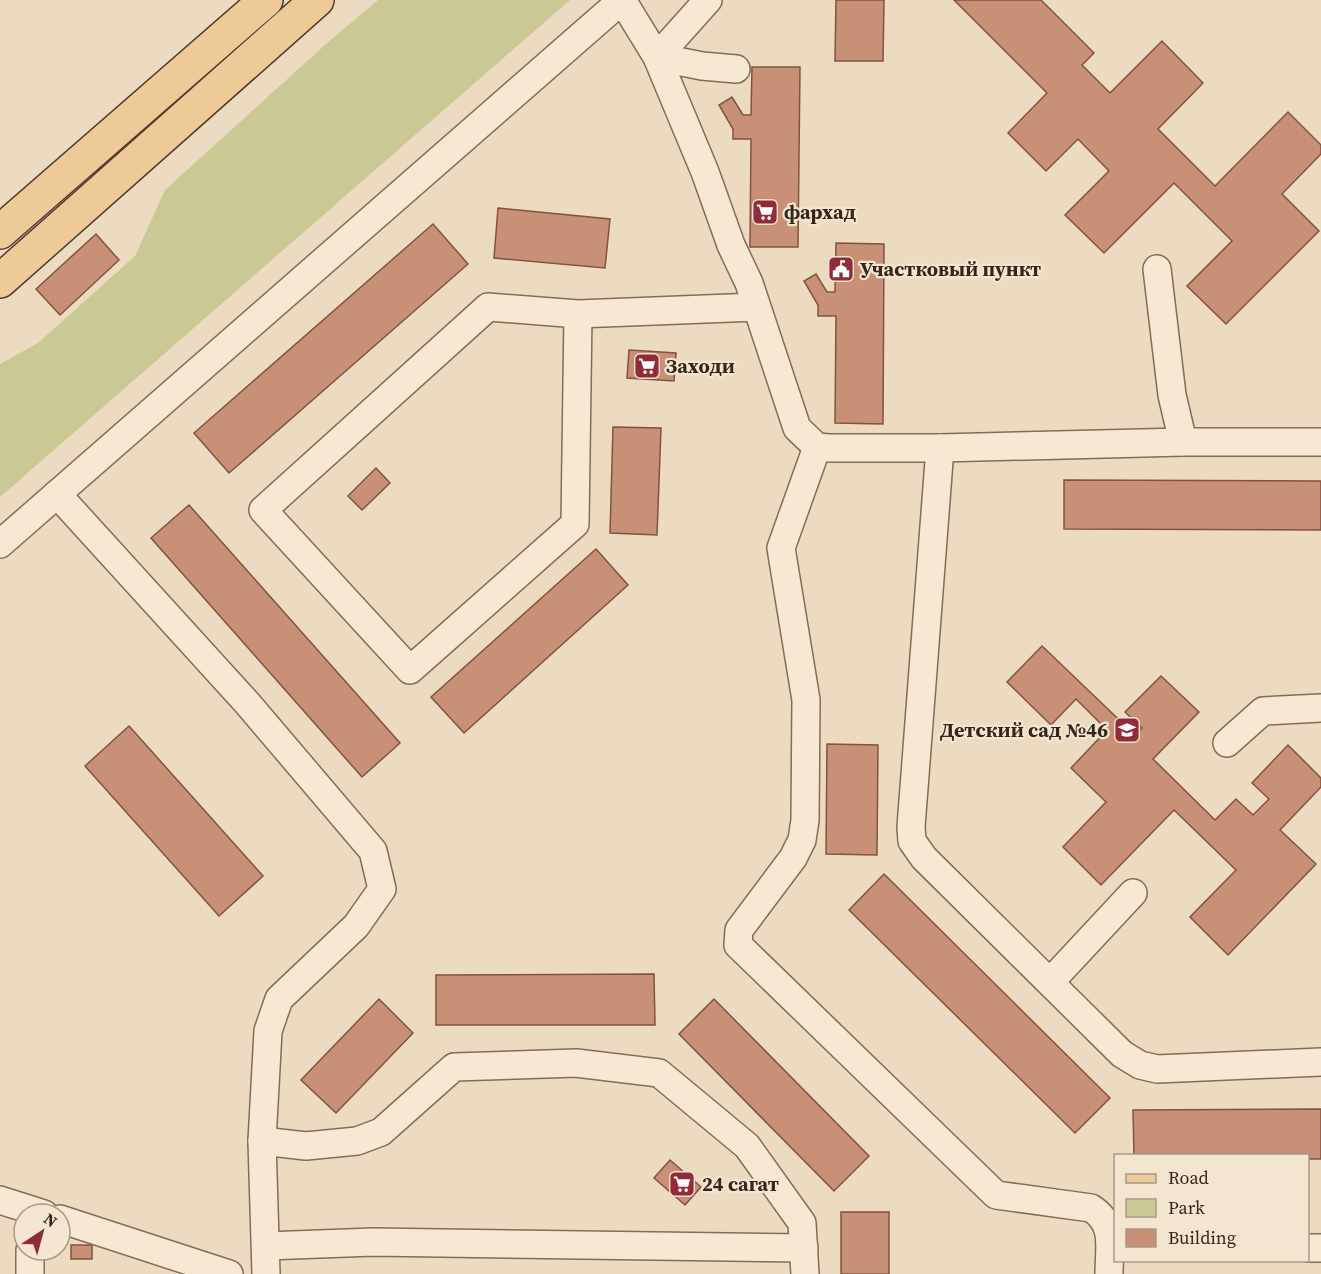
<svg xmlns="http://www.w3.org/2000/svg" width="1321" height="1274" viewBox="0 0 1321 1274" font-family="'Source Serif 4',serif">
	<style>
		.green { fill: #cac995 }
		.building { fill: #c99078; stroke: #835240; stroke-width: 1.5 }
		.lines { fill: none; stroke-linecap: round; stroke-linejoin: round }
		.minor-casing { stroke: #856b59; stroke-width: 30 }
		.major-casing { stroke: #523a2d; stroke-width: 36 }
		.minor { stroke: #f7e8d4; stroke-width: 27 }
		.major { stroke: #efca99; stroke-width: 33 }
		.labels { text-anchor: middle; stroke-width: 4.5; stroke-linejoin: round; paint-order: stroke }
		.poi-label { font-size: 20px; font-weight: bold; fill: #35261d; stroke: #f4e5d0; text-anchor: start }
	</style>
	<rect width="100%" height="100%" fill="#ecdac1"/>
	<path class="green" d="M378,0H570L0,497V364L38,343L135,256L165,190L325,45Z"/>
	<g class="building">
		<path d="M836,0H884L883,61H835Z"/>
		<path d="M954,0H1041L1094,53L1082,65L1110,93L1162,41L1203,83L1158,129L1215,186L1288,112L1321,145V154L1282,194L1319,231L1226,324L1187,286L1232,241L1174,183L1104,253L1065,215L1109,171L1078,139L1046,171L1008,133L1047,93Z"/>
		<path d="M752,67H800L798,247H750L751,139H733V129L719,105L732,97L743,115H751Z"/>
		<path d="M498,208L610,219L605,268L494,258Z"/>
		<path d="M433,224L468,264L229,473L194,433Z"/>
		<path d="M96,234L119,260L60,315L36,289Z"/>
		<path d="M836,243L884,244L883,424L835,423L836,316H818V305L804,281L816,274L827,292H835Z"/>
		<path d="M629,350L676,353L674,381L627,378Z"/>
		<path d="M613,427L661,428L657,535L610,533Z"/>
		<path d="M376,468L390,483L362,510L348,496Z"/>
		<path d="M1064,480L1321,481V530L1064,529Z"/>
		<path d="M189,505L400,743L362,777L151,538Z"/>
		<path d="M596,549L628,585L464,733L431,697Z"/>
		<path d="M1042,646L1135,735L1142,728L1125,712L1161,676L1199,712L1153,759L1215,820L1236,799L1253,815L1269,799L1252,783L1288,745L1321,778V787L1280,830L1316,864L1228,955L1190,917L1236,870L1174,810L1101,885L1063,847L1106,802L1071,768L1107,730L1076,699L1051,725L1007,682Z"/>
		<path d="M129,726L263,876L219,916L85,766Z"/>
		<path d="M827,744L878,745L877,855L826,854Z"/>
		<path d="M884,874L1110,1098L1075,1133L849,910Z"/>
		<path d="M654,974L655,1025H436V975Z"/>
		<path d="M379,999L413,1033L336,1113L301,1080Z"/>
		<path d="M714,999L869,1156L834,1191L679,1034Z"/>
		<path d="M1321,1109V1159H1308V1156H1134L1133,1110Z"/>
		<path d="M670,1160L701,1187L685,1205L654,1178Z"/>
		<rect x="841" y="1212" width="48" height="62"/>
		<rect x="71" y="1245" width="21" height="14"/>
	</g>
	<g class="lines">
		<defs>
			<g id="minor">
				<path d="M622,0L657,57L702,66L736,69"/>
				<path d="M708,0L657,57L705,172L731,245L749,283L797,428L817,447L829,448H940L1183,442"/>
				<path d="M1157,269L1172,395L1183,442H1321"/>
				<path d="M578,314L488,307L263,510L410,670L575,524L578,314L756,307"/>
				<path d="M817,447L781,548L806,700L805,820L802,840L793,858L739,930L738,945L996,1195L1091,1208C1116,1224 1109,1247 1109,1274"/>
				<path d="M940,448L911,827L912,841L924,858L1122,1054L1140,1065L1157,1069L1321,1062"/>
				<path d="M57,494L248,704L373,851L382,889L356,926L279,999L268,1031L262,1141L266,1274"/>
				<path d="M0,544L622,0"/>
				<path d="M1227,743L1263,711L1321,708"/>
				<path d="M1051,981L1133,893"/>
				<path d="M262,1141L306,1146L357,1141L381,1132L454,1067L576,1063L659,1073L747,1146L802,1223L805,1274"/>
				<path d="M0,1200L44,1214"/>
				<path d="M60,1219L229,1274"/>
				<path d="M266,1246L373,1242L804,1248"/>
				<path d="M1308,1248H1321"/>
				<path d="M30,1250V1274"/>
			</g>
			<g id="major">
				<path d="M0,232L266,0"/>
				<path d="M0,281L317,0"/>
			</g>
		</defs>
		<use href="#minor" class="minor-casing"/>
		<use href="#major" class="major-casing"/>
		<use href="#minor" class="minor"/>
		<use href="#major" class="major"/>
	</g>
	<defs>
		<symbol id="supermarket-square" viewBox="-11 -11 22 22"><rect x="-9" y="-9" width="18" height="18" rx="4" fill="#922b39" stroke="#f4e5d0"/><path d="M-6-5.5h2.5l.6 2H6L4.5 2H-2.5L-4.4-4H-6ZM-1.5 3.2a1.3 1.3 0 1 0 .1 0ZM3 3.2a1.3 1.3 0 1 0 .1 0Z" fill="#fff"/></symbol>
		<symbol id="civic-square" viewBox="-11 -11 22 22"><rect x="-9" y="-9" width="18" height="18" rx="4" fill="#922b39" stroke="#f4e5d0"/><path d="M-.6-6.5H3V-4.5H.6V-3L4-1V1h2V6H-6V1h2V-1L-.6-3ZM-1.2 2.5V6h2.4V2.5Z" fill="#fff"/></symbol>
		<symbol id="school-square" viewBox="-11 -11 22 22"><rect x="-9" y="-9" width="18" height="18" rx="4" fill="#922b39" stroke="#f4e5d0"/><path d="M0-5L7-2L0 1L-7-2ZM-4 1L0 2.5L4 1V4Q0 6-4 4Z" fill="#fff"/></symbol>
	</defs>
	<g fill-rule="evenodd">
		<use href="#supermarket-square" x="750" y="197" width="30" height="30"/>
		<use href="#civic-square" x="826" y="254" width="30" height="30"/>
		<use href="#supermarket-square" x="632" y="351" width="30" height="30"/>
		<use href="#school-square" x="1112" y="715" width="30" height="30"/>
		<use href="#supermarket-square" x="667" y="1169" width="30" height="30"/>
	</g>
	<g class="labels">
		<g class="poi-label">
			<text x="784" y="219">фархад</text>
			<text x="860" y="276">Участковый пункт</text>
			<text x="666" y="373">Заходи</text>
			<text x="1108" y="737" text-anchor="end">Детский сад №46</text>
			<text x="702" y="1191">24 сагат</text>
		</g>
	</g>
	<rect x="1114" y="1154" width="195" height="108" fill="#f4e5d0" stroke="#a89988" stroke-width="1.5"/>
	<rect x="1126" y="1174" width="30" height="9" fill="#efca99" stroke="#a89988" stroke-width="1.5"/>
	<text x="1168" y="1184" font-size="18" fill="#35261d">Road</text>
	<rect x="1126" y="1199" width="30" height="18" fill="#cac995" stroke="#a89988" stroke-width="1.5"/>
	<text x="1168" y="1214" font-size="18" fill="#35261d">Park</text>
	<rect x="1126" y="1229" width="30" height="18" fill="#c99078" stroke="#a89988" stroke-width="1.5"/>
	<text x="1168" y="1244" font-size="18" fill="#35261d">Building</text>
	<g transform="translate(42 1232) rotate(36)"><circle r="28" fill="#f4e5d0" stroke="#a89988" stroke-width="1.5"/>
	<path d="M0-4.5L10 22L0 15L-10 22Z" fill="#922b39"/>
	<text y="-9" font-size="16" font-weight="bold" text-anchor="middle" fill="#35261d">N</text>
	</g>
</svg>
